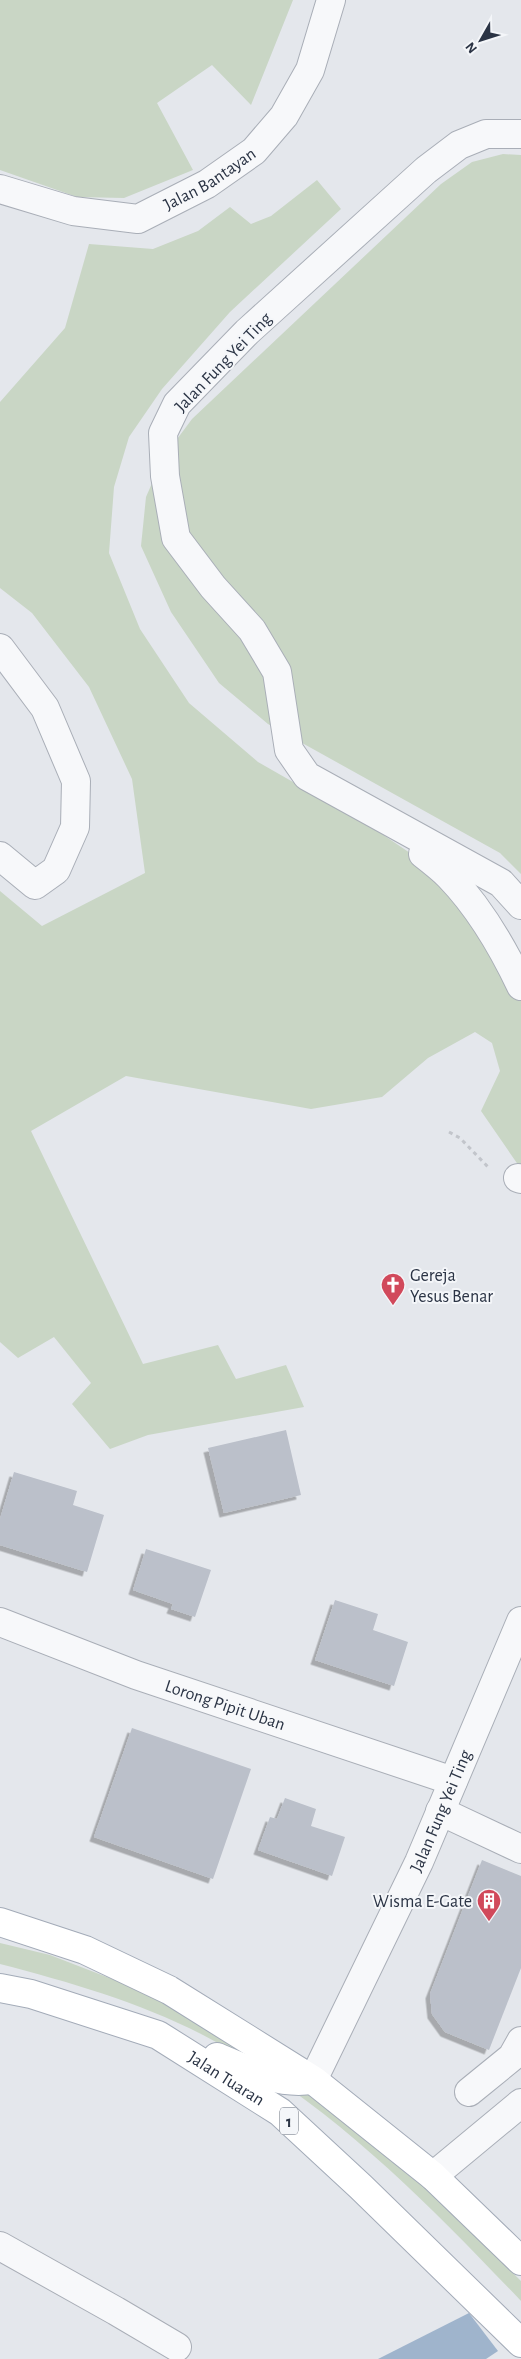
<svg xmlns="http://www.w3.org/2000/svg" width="521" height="2359" viewBox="0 0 521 2359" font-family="'Alegreya Sans',sans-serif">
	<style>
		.green { fill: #c9d6c5 }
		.water { fill: #9fb4cc }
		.building { fill: #bbc0ca; filter: url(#shadow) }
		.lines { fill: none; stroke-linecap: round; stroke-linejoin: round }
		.minor-casing { stroke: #a9aeb7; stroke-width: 30 }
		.major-casing { stroke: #a3abb8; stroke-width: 30 }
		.path { stroke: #c2c5cb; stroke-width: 3; stroke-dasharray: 4 4; stroke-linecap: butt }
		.minor { stroke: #f7f8fa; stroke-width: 28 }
		.major { stroke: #fff; stroke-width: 28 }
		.labels { text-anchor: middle; stroke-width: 4; stroke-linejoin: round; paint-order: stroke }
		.shield { fill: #f4f6f9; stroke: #676e7b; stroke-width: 1 }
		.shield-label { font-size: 16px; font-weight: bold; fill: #2b3445 }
		.street-label { font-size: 18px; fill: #2b3445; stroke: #f4f6f9 }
		.poi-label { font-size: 18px; fill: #2b3445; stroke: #f4f6f9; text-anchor: start }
	</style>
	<defs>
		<filter id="shadow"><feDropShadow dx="-4.5" dy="4.5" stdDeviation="0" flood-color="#0004"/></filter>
	</defs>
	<rect width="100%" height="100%" fill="#e4e7ec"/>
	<g class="green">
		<path d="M0,0H293L251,105L212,65L157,103L193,170L124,198L77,197L0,170Z"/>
		<path d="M503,154L521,155V874L500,853L268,724L219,683L171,612L141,546L146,497L163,458L192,419L441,184L472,162Z"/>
		<path d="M317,180L341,209L230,312L162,389L129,437L114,487L109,553L140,629L189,703L258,762L370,826L456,884L521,978V1169L481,1111L500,1071L492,1043L475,1032L428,1058L382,1097L311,1109L126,1076L31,1131L143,1364L218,1345L236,1379L286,1365L304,1407L148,1435L110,1449L72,1404L91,1383L54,1337L18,1358L0,1342V891L42,926L145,873L132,779L89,687L32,613L0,588V402L65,328L89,244L153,249L198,231L230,207L251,224L271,216Z"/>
		<path d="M0,1943L50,1955L143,1991L211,2023L386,2151L470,2230L521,2281V2301C427,2202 326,2099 203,2035C139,2002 69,1982 0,1964Z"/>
	</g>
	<path class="water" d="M469,2313L498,2351L486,2359H378Z"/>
	<g class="building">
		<path d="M286,1430L301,1495L224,1513L208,1448Z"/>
		<path d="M14,1472L77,1491L73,1505L104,1515L87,1572L0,1545V1519Z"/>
		<path d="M146,1549L211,1570L195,1617L171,1609L173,1604L133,1590Z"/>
		<path d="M335,1600L378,1614L373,1630L408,1642L394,1686L315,1660Z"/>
		<path d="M132,1728L251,1769L213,1879L94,1837Z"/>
		<path d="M285,1798L316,1809L311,1826L345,1837L332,1876L258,1850L270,1817L277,1819Z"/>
		<path d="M482,1860L521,1876V1968L489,2050L445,2032L432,2014L430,1994Z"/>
	</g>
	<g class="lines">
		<defs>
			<g id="minor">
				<path d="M521,134H486L459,145L426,170L247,332L177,404L163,433L165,476L176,538L213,587L252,630L277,672L289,750L307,776L501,883L521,905"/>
				<path id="s1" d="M0,189L73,211L138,219L207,184L254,151L284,116L310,70L331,0"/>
				<path d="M0,648L45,708L76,781L75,827L56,870L35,885L0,856"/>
				<path d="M423,854C432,861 441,868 449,876C479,907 503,948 521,986"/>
				<path d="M518,1178L521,1179"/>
				<path id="s2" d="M0,1622L136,1675L453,1781"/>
				<path d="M440,1811L521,1849"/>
				<path id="s3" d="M313,2080L419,1862L521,1621"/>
				<path d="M469,2092L512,2057L521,2041"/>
				<path d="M433,2176L521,2103"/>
				<path d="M0,2246L116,2311L177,2347"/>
			</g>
			<g id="major">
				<path d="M0,1922L85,1950L169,1990L313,2080L433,2176L521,2261"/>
				<path id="s4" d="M0,1988L31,1994L158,2035L280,2112L361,2187L521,2343"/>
				<path d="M217,2057C248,2070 278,2085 312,2080"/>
			</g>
		</defs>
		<use href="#minor" class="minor-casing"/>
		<use href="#major" class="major-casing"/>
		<path class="path" d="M449,1132L460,1138L490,1169"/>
		<use href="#minor" class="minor"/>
		<use href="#major" class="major"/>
	</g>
	<defs>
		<symbol id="church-pin" viewBox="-11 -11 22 30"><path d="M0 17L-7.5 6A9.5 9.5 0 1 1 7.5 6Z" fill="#d1495b" stroke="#f4f6f9"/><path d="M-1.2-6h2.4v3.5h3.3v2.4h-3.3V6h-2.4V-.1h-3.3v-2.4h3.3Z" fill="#fff"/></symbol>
		<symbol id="building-pin" viewBox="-11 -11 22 30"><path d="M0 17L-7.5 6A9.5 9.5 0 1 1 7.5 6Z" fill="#d1495b" stroke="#f4f6f9"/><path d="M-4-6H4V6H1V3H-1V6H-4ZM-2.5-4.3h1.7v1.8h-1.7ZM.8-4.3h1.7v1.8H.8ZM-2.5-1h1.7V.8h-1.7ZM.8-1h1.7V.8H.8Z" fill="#fff"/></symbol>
	</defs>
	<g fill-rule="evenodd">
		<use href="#church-pin" x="379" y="1271" width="28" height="38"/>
		<use href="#building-pin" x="475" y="1887" width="28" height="38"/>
	</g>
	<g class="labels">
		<rect class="shield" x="280" y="2107.5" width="18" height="27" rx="4"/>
		<g class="shield-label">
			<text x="289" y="2127">1</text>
		</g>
		<g class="street-label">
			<text dy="6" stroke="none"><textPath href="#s1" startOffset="224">Jalan Bantayan</textPath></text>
			<text transform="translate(223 362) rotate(-46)" y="6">Jalan Fung Yei Ting</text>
			<text dy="6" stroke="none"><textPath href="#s2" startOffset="240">Lorong Pipit Uban</textPath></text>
			<text dy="6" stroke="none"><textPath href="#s3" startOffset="298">Jalan Fung Yei Ting</textPath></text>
			<text dy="6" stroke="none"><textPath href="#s4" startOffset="246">Jalan Tuaran</textPath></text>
		</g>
		<g class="poi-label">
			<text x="410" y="1281">Gereja<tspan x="410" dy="21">Yesus Benar</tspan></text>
			<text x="472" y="1907" text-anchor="end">Wisma E-Gate</text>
		</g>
	</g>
	<g transform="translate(481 40) rotate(231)" stroke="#f4f6f9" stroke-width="4" paint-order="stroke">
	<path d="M0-4L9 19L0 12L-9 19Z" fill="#2b3445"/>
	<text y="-8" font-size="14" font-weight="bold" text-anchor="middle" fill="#2b3445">N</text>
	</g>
</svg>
